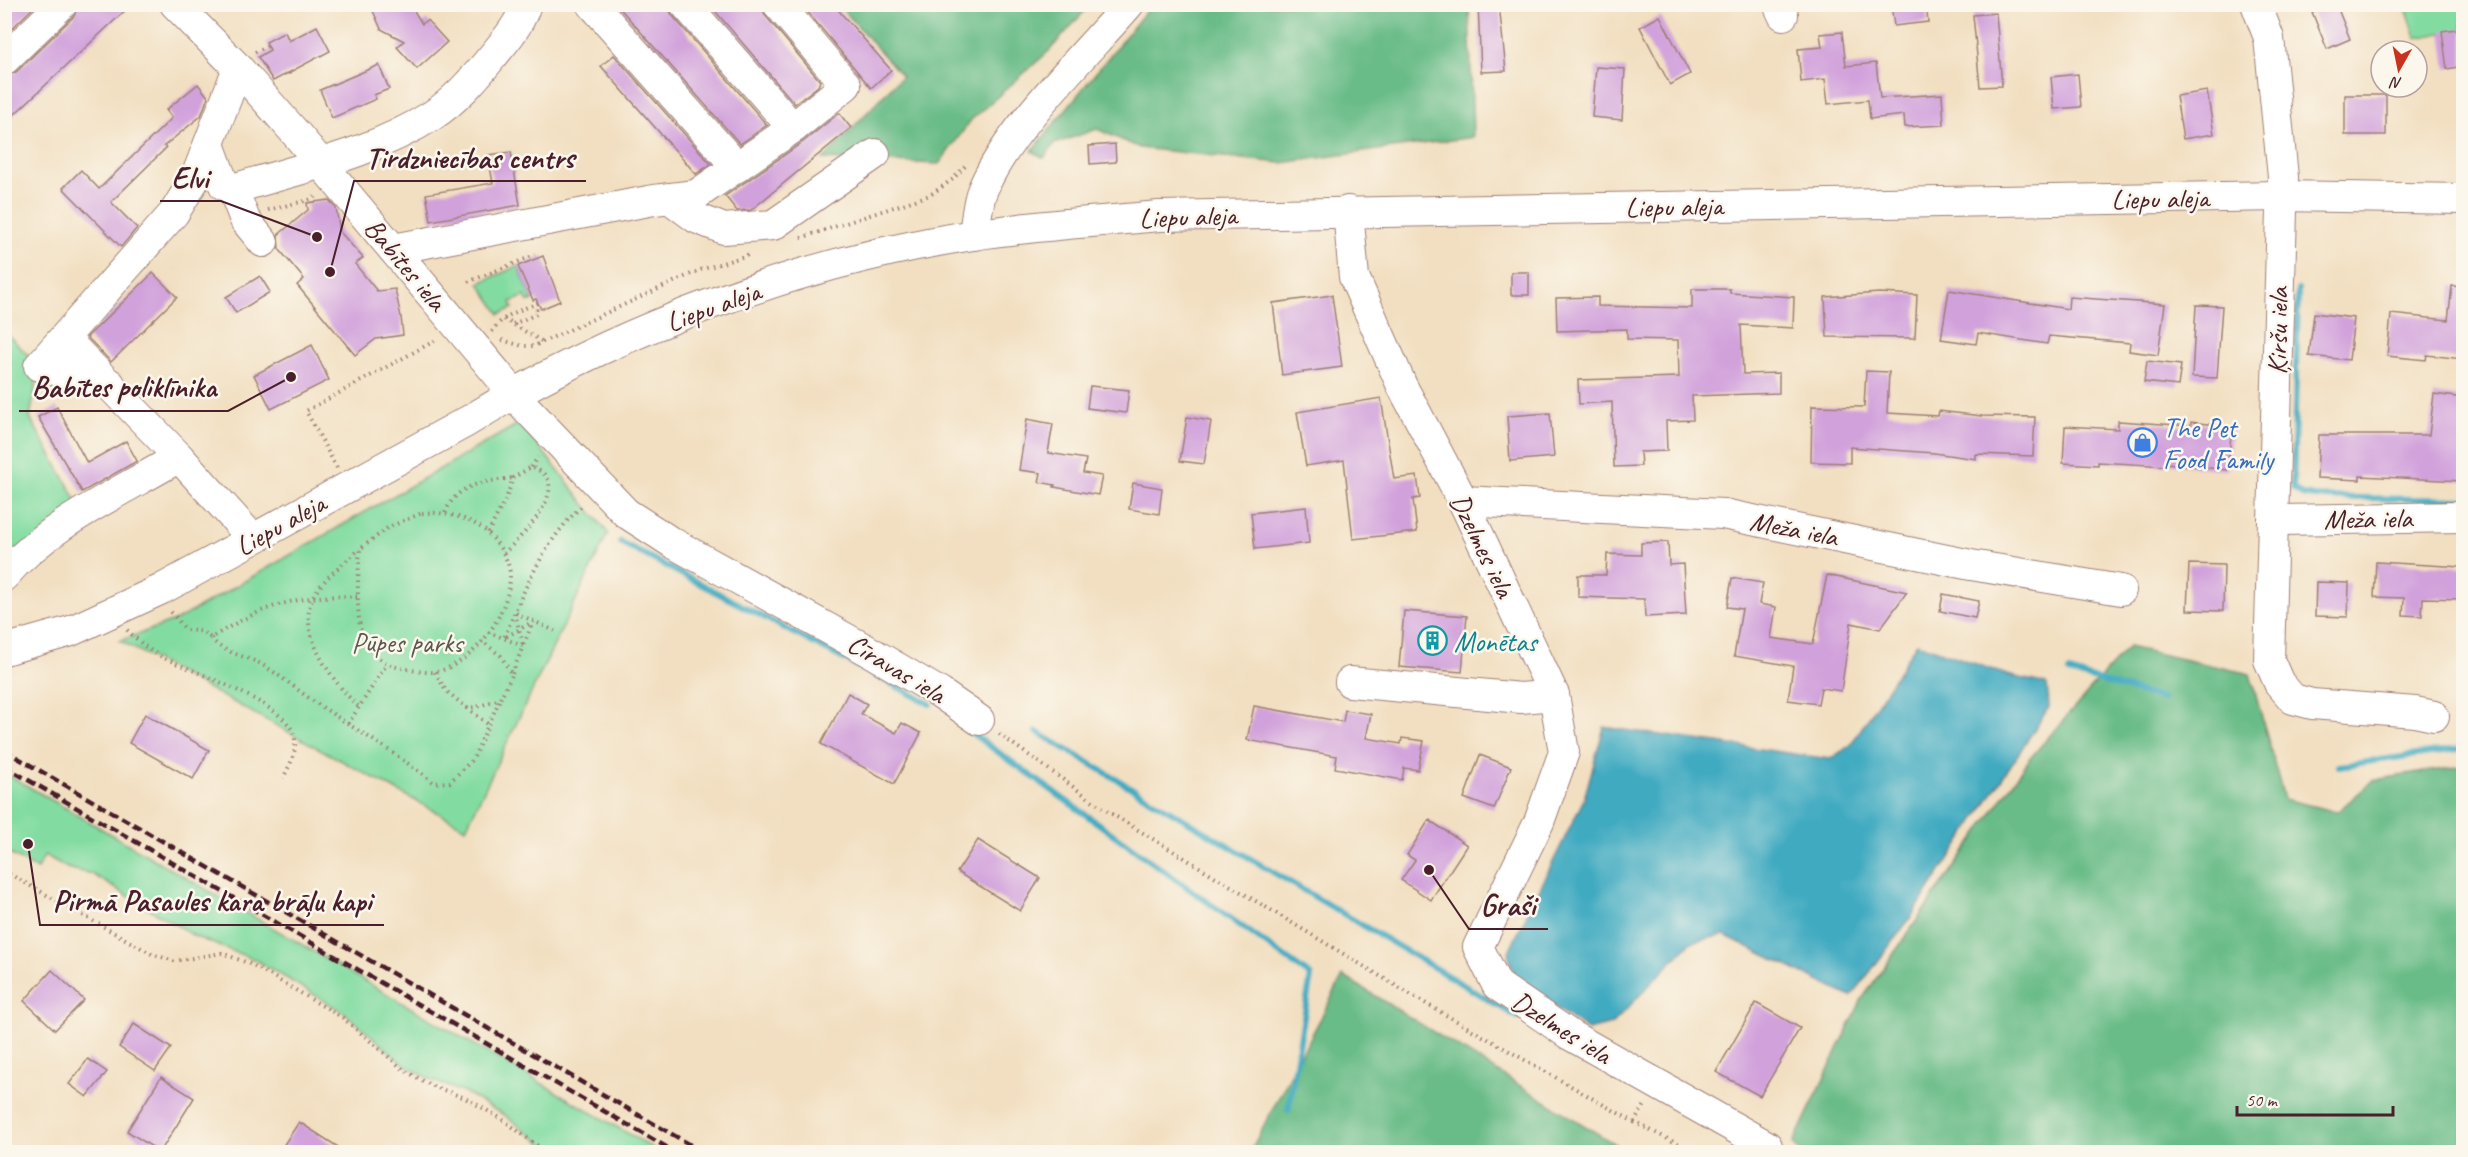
<svg xmlns="http://www.w3.org/2000/svg" width="2468" height="1157" viewBox="0 0 2468 1157" font-family="Caveat,sans-serif">
	<style>
		.green { fill: #82dca1; stroke: #667e66; stroke-width: 1.5 }
		.forest { fill: #69bc87; stroke: #5a6e59; stroke-width: 1.5 }
		.water { fill: #41aac1; stroke: #466476; stroke-width: 1.5 }
		.lines { fill: none; stroke-linecap: round; stroke-linejoin: round }
		.stream { stroke: #41aac1; stroke-width: 6 }
		.building { fill: #d1a1db }
		.minor-casing { stroke: #9e7f76; stroke-width: 32 }
		.path { stroke: #9e7f76; stroke-width: 4; stroke-dasharray: 1.5 4.5; stroke-linecap: butt }
		.minor { stroke: #fff; stroke-width: 30 }
		.rail { stroke: #4a1f2b; stroke-width: 4.5; stroke-dasharray: 9 4.5; stroke-linecap: butt }
		.labels { text-anchor: middle; stroke-width: 5; stroke-linejoin: round; paint-order: stroke }
		.street-label { font-size: 28px; fill: #4a1f2b; stroke: #fbf7ec }
		.shop-label { font-size: 28px; fill: #366cbe; stroke: #fbf7ec; text-anchor: start }
		.culture-label { font-size: 28px; fill: #0d838f; stroke: #fbf7ec; text-anchor: start }
		.park-label { font-size: 28px; fill: #5b584e; stroke: #fbf7ec }
		.leader { fill: none; stroke: #4a1f2b; stroke-width: 2 }
		.callout-dot { fill: #4a1f2b; stroke: #fbf7ec; stroke-width: 2 }
		.callout-label { font-size: 30px; text-anchor: middle; font-weight: bold; fill: #4a1f2b; stroke: #fbf7ec; stroke-width: 5; stroke-linejoin: round; paint-order: stroke }
	</style>
	<rect width="100%" height="100%" fill="#fbf7ec"/>
	<filter id="ink" filterUnits="userSpaceOnUse"><feTurbulence type="fractalNoise" baseFrequency=".0167" numOctaves="2"/><feDisplacementMap in="SourceGraphic" scale="12" xChannelSelector="R" yChannelSelector="G"/><feConvolveMatrix kernelMatrix="1 2 1 2 8 2 1 2 1" color-interpolation-filters="sRGB"/></filter>
	<filter id="wash" filterUnits="userSpaceOnUse"><feTurbulence type="fractalNoise" baseFrequency=".008" numOctaves="4" result="noise"/><feDisplacementMap in="SourceGraphic" scale="24" xChannelSelector="R" yChannelSelector="G"/><feGaussianBlur stdDeviation="1.35" result="paint"/><feColorMatrix in="noise" values="0 0 0 0 0 0 0 0 0 0 0 0 0 0 0 0 0 1.4 0 .05"/><feComposite in="paint" operator="in"/></filter>
	<g filter="url(#wash)">
		<rect width="100%" height="100%" fill="#f2dfc1"/>
		<g class="green">
			<path d="M2405,5H2463V29L2416,38Z"/>
			<path d="M518,266L533,300L528,302L525,296L511,302L513,308L500,314L479,283Z"/>
			<path d="M5,332L39,366L30,418L80,506L5,565Z"/>
			<path d="M520,423L608,533L466,828L120,641L177,620Z"/>
			<path d="M5,773L660,1152H554L504,1115L467,1094L432,1080L406,1066L345,1013L256,960L196,937L92,874L67,868L45,855L37,869L5,851Z"/>
		</g>
		<g class="forest">
			<path d="M839,5H1090L1049,51L971,120L939,164L823,159L902,76Z"/>
			<path d="M1151,5H1469L1473,137L1281,163L1140,148L1097,129L1054,144L1044,158L1032,151Z"/>
			<path d="M2128,647L2250,674L2284,799L2337,812L2374,780L2463,766V1152H1800L1793,1144L1862,999L2031,757Z"/>
			<path d="M1343,976L1624,1150L1630,1152H1250Z"/>
		</g>
		<path class="water" d="M1917,643L2007,675L2047,684L2049,707L1911,917L1851,997L1724,935L1691,942L1612,1024L1588,1030L1516,980L1508,953L1584,799L1604,727L1830,759L1850,746Z"/>
		<g class="lines">
			<g class="stream">
				<path d="M2298,290L2293,488L2302,495L2315,497L2464,500"/>
				<path d="M620,542L930,704"/>
				<path d="M2069,672L2163,699"/>
				<path d="M966,729L1311,976L1288,1110"/>
				<path d="M1037,732L1519,1018"/>
				<path d="M2339,766L2464,748"/>
			</g>
		</g>
		<g id="blocks">
			<g class="building">
				<path d="M4,4H37L4,36Z"/>
				<path d="M79,4H132L4,124V77L16,72L74,16Z"/>
				<path d="M370,4H410L422,24L427,20L447,42L417,69L397,47L404,41L381,29Z"/>
				<path d="M616,4H667L672,15L767,125L740,144Z"/>
				<path d="M709,4H761L765,15L820,81L818,86L795,104Z"/>
				<path d="M801,4H833L891,70L871,88Z"/>
				<path d="M1478,4H1499L1506,71L1481,72Z"/>
				<path d="M1891,4H1926L1928,22L1894,26Z"/>
				<path d="M2330,4H2336L2350,39L2327,49L2312,12Z"/>
				<path d="M1996,13L2002,86L1980,87L1973,15Z"/>
				<path d="M1660,16L1690,74L1670,85L1640,27Z"/>
				<path d="M317,26L330,51L273,81L258,57L270,50L266,42L285,32L289,41Z"/>
				<path d="M2463,28V66L2447,69L2442,31Z"/>
				<path d="M1842,32L1846,66L1876,63L1880,98L1942,94L1944,125L1905,127L1904,115L1870,119L1868,100L1828,104L1825,79L1801,82L1798,49L1822,47L1820,34Z"/>
				<path d="M614,55L711,164L696,174L601,66Z"/>
				<path d="M379,65L389,89L374,95L376,99L332,118L320,90Z"/>
				<path d="M1596,67L1625,69L1622,120L1592,117Z"/>
				<path d="M2078,74L2081,107L2054,109L2051,77Z"/>
				<path d="M198,84L208,97L201,116L164,146L166,148L111,202L137,228L121,247L63,188L81,170L99,189L172,118L166,110Z"/>
				<path d="M2207,91L2214,134L2183,139L2176,96Z"/>
				<rect x="2345" y="95" width="41" height="40"/>
				<path d="M839,113L851,128L751,210L737,211L725,196L803,142Z"/>
				<path d="M1115,144L1116,162L1090,164L1089,146Z"/>
				<path d="M511,152L520,205L431,221L426,194L493,183L488,155Z"/>
				<path d="M329,200L336,208L340,232L363,258L355,264L377,291L395,289L401,317L403,335L376,339L355,355L297,285L304,279L279,249L278,235L308,210L307,203Z"/>
				<path d="M543,256L560,301L541,309L536,299L533,300L518,266Z"/>
				<rect x="1511" y="272" width="18" height="23"/>
				<path d="M153,273L177,297L111,362L87,337Z"/>
				<path d="M260,276L270,292L236,313L226,297Z"/>
				<path d="M2452,286L2463,287V359L2427,355L2426,360L2387,356L2391,314L2448,320Z"/>
				<path d="M1692,289H1730V293L1794,297L1793,328L1741,325L1743,374L1779,373V393L1692,396L1693,420L1666,421L1667,451L1640,452L1641,466L1614,467L1612,402L1579,404L1578,380L1679,377L1678,340L1627,339V329L1557,331L1556,298L1598,297V306L1692,308Z"/>
				<path d="M1949,290L2068,309L2069,297L2165,304L2158,355L2129,351L2130,343L2049,336L2047,344L1978,333L1976,344L1941,339Z"/>
				<path d="M1879,293L1917,295L1915,338L1827,337L1825,297Z"/>
				<path d="M1332,295L1342,367L1282,375L1273,303Z"/>
				<path d="M2196,305L2222,306L2217,378L2192,377Z"/>
				<path d="M2314,313L2354,318L2349,360L2309,356Z"/>
				<path d="M312,345L329,380L271,409L254,375Z"/>
				<path d="M2147,361L2181,365L2178,386L2144,382Z"/>
				<path d="M1866,371L1889,372L1887,413L1938,416L1939,411L1982,416L2035,417L2033,456L1976,454V459L1934,453L1850,447V463L1811,462L1812,406L1864,407Z"/>
				<path d="M1090,386L1129,390L1126,413L1087,408Z"/>
				<path d="M2434,394L2463,398V481L2360,476V480L2317,478L2319,435H2429Z"/>
				<path d="M1381,398L1394,479L1417,476L1420,498L1413,499L1417,532L1353,539L1344,460L1306,466L1297,412Z"/>
				<path d="M57,407L87,463L126,441L137,461L82,492L38,417Z"/>
				<path d="M1550,413L1554,457L1510,461L1507,416Z"/>
				<path d="M1187,417L1211,421L1204,464L1180,461Z"/>
				<path d="M1027,419L1053,424L1048,453L1086,459L1083,473L1102,476L1098,495L1054,487L1055,485L1039,482L1041,473L1019,470Z"/>
				<path d="M2118,421L2191,426V422L2232,427L2227,470L2166,463V466L2098,462V465L2063,463L2065,426L2118,429Z"/>
				<path d="M1133,483L1162,488L1159,514L1129,509Z"/>
				<path d="M1306,507L1309,543L1255,549L1251,513Z"/>
				<path d="M1668,542L1669,565L1683,564L1686,615L1645,617L1644,599L1578,597V575H1606L1607,554L1641,555V543Z"/>
				<path d="M2376,562L2463,567V599L2423,598L2422,616L2403,615L2404,598L2374,597Z"/>
				<path d="M2189,564L2224,565L2223,611L2187,610Z"/>
				<path d="M1827,575L1907,592L1880,629L1851,623L1841,691L1821,688L1818,704L1788,700L1793,666L1734,656L1742,609L1727,607L1732,578L1763,583L1759,604L1776,607L1771,638L1813,644Z"/>
				<path d="M2316,582L2349,583L2348,617L2315,616Z"/>
				<path d="M1943,594L1979,601L1975,618L1940,611Z"/>
				<path d="M1404,611L1467,616L1462,672L1399,667Z"/>
				<path d="M848,693L867,704L861,714L896,733L902,723L921,733L894,784L821,744Z"/>
				<path d="M1254,706L1343,722L1345,710L1371,714L1366,738L1401,744L1402,738L1424,741L1418,770L1404,768L1402,780L1335,768L1337,756L1247,740Z"/>
				<path d="M145,714L209,750L193,779L129,743Z"/>
				<path d="M1480,755L1511,767L1494,809L1464,798Z"/>
				<path d="M1429,820L1467,845L1431,900L1401,880L1415,860L1407,855Z"/>
				<path d="M978,840L1040,878L1020,911L957,872Z"/>
				<path d="M52,970L84,1000L55,1030L24,1001Z"/>
				<path d="M1756,1003L1800,1028L1760,1096L1716,1072Z"/>
				<path d="M134,1024L171,1048L155,1071L119,1047Z"/>
				<path d="M88,1059L107,1072L87,1097L69,1084Z"/>
				<path d="M161,1077L194,1098L160,1152L127,1131Z"/>
				<path d="M299,1122L346,1152H279Z"/>
			</g>
		</g>
	</g>
	<g filter="url(#ink)">
		<use href="#blocks" fill-opacity="0" stroke="#9e7f76" stroke-width="1.5"/>
		<g class="lines">
			<defs>
				<g id="minor">
					<path d="M175,4L238,68L298,136L526,408L626,513L671,542L867,650L940,693L979,720"/>
					<path d="M592,4L737,167"/>
					<path d="M685,4L793,128"/>
					<path d="M1778,4L1783,15"/>
					<path d="M2256,4L2269,38L2283,177L2269,660L2279,683L2293,699L2312,704L2415,712L2434,716"/>
					<path d="M4,60L62,4"/>
					<path d="M209,144L224,185L233,189C301,168 372,154 433,115C456,100 475,78 492,57C506,40 519,26 526,4"/>
					<path d="M233,189L245,220L263,242"/>
					<path d="M669,198L696,218L724,229L773,225L875,154"/>
					<path d="M1348,211L1354,277L1402,386L1463,501L1554,695L1564,752L1539,822L1478,947L1497,985L1570,1035L1767,1146"/>
					<path d="M974,235C976,221 977,207 981,194C1003,134 1086,54 1129,4"/>
					<path d="M393,249L654,200L696,195L793,128L846,85L778,4"/>
					<path d="M65,339L179,457L252,538"/>
					<path d="M110,384L39,366L174,213L196,177L238,68"/>
					<path d="M1463,501L1723,514L1971,565L2121,590"/>
					<path d="M2273,520L2464,517"/>
					<path d="M4,576C48,524 121,492 179,457"/>
					<path d="M4,650L71,631L162,589L468,421C617,329 800,262 973,235C1035,225 1098,222 1159,216L2280,196L2464,199"/>
					<path d="M1350,682L1521,698L1554,695"/>
				</g>
			</defs>
			<use href="#minor" class="minor-casing"/>
			<g class="path">
				<path d="M255,52L268,46"/>
				<path d="M289,73V75"/>
				<path d="M268,210L313,199L317,194"/>
				<path d="M801,238L930,195L953,179L967,164"/>
				<path d="M468,282L535,255"/>
				<path d="M504,319L543,342"/>
				<path d="M513,324L537,314L536,304"/>
				<path d="M492,332C502,315 520,310 538,303"/>
				<path d="M502,340L522,346H534L700,270L751,254"/>
				<path d="M4,363L16,364"/>
				<path d="M531,467L538,457"/>
				<path d="M337,468L306,411L438,339"/>
				<path d="M422,513C448,511 478,519 495,541C502,550 509,561 510,574C510,614 474,665 434,672C424,673 412,670 402,668C382,665 367,650 361,630C356,614 358,567 360,549L389,527Z"/>
				<path d="M445,513C458,482 485,482 513,478"/>
				<path d="M488,533L507,496L513,478L531,467C578,482 522,536 504,553"/>
				<path d="M171,612L186,630L201,631L211,638C261,606 300,593 360,597"/>
				<path d="M515,613L523,646L533,622"/>
				<path d="M516,613L555,631"/>
				<path d="M534,621L504,638C524,590 544,540 584,504"/>
				<path d="M127,630C137,640 147,649 160,656C189,670 279,702 292,730C300,747 291,763 283,778"/>
				<path d="M488,632L523,646L512,674"/>
				<path d="M211,638C222,653 243,655 259,663C279,674 297,690 316,703C355,729 396,753 434,783L450,782L473,759L500,699"/>
				<path d="M435,672L446,691L467,708L477,707L500,699L512,675L501,656L482,641"/>
				<path d="M358,706C334,684 294,630 314,595C325,577 344,563 360,549"/>
				<path d="M467,708L489,725"/>
				<path d="M348,724L387,664"/>
				<path d="M999,734L1110,813L1423,1002L1634,1122L1645,1105"/>
				<path d="M4,871L152,954L174,961L222,953L253,965L343,1018L404,1070L430,1085L465,1098L502,1119L546,1152"/>
				<path d="M1634,1122L1694,1152"/>
			</g>
			<use href="#minor" class="minor"/>
			<g class="rail">
				<path d="M4,750L703,1152"/>
				<path d="M4,766L675,1152"/>
			</g>
		</g>
	</g>
	<defs>
		<symbol id="shop-ring" viewBox="-11 -11 22 22"><circle r="9.5" fill="#fbf7ec" stroke="#3f7fe0" stroke-width="1.5"/><path d="M-5-2.5h2.3a2.7 3.5 0 0 1 5.4 0H5L5.5 6h-11ZM-1.5-2.5h3a1.5 2.3 0 0 0-3 0Z" fill="#3f7fe0"/></symbol>
		<symbol id="building-ring" viewBox="-11 -11 22 22"><circle r="9.5" fill="#fbf7ec" stroke="#0f9aa8" stroke-width="1.5"/><path d="M-4-6H4V6H1V3H-1V6H-4ZM-2.5-4.3h1.7v1.8h-1.7ZM.8-4.3h1.7v1.8H.8ZM-2.5-1h1.7V.8h-1.7ZM.8-1h1.7V.8H.8Z" fill="#0f9aa8"/></symbol>
	</defs>
	<g fill-rule="evenodd">
		<use href="#shop-ring" x="2126" y="426" width="33" height="33"/>
		<use href="#building-ring" x="1416" y="624" width="33" height="33"/>
	</g>
	<g class="labels">
		<g class="street-label">
			<text transform="translate(2160 198) rotate(-1)" y="10">Liepu aleja</text>
			<text transform="translate(1674 206) rotate(-1)" y="10">Liepu aleja</text>
			<text transform="translate(1188 216) rotate(-2)" y="10">Liepu aleja</text>
			<text transform="translate(406 264) rotate(50)" y="10">Babītes iela</text>
			<text transform="translate(713 306) rotate(-20)" y="10">Liepu aleja</text>
			<text transform="translate(2277 331) rotate(-89)" y="10">Ķiršu iela</text>
			<text transform="translate(2368 518) rotate(-1)" y="10">Meža iela</text>
			<text transform="translate(280 524) rotate(-29)" y="10">Liepu aleja</text>
			<text transform="translate(1794 528) rotate(11)" y="10">Meža iela</text>
			<text transform="translate(1483 545) rotate(64)" y="10">Dzelmes iela</text>
			<text transform="translate(897 668) rotate(31)" y="10">Cīravas iela</text>
			<text transform="translate(1562 1027) rotate(32)" y="10">Dzelmes iela</text>
		</g>
		<g class="shop-label">
			<text x="2163" y="437">The Pet<tspan x="2163" dy="32">Food Family</tspan></text>
		</g>
		<g class="culture-label">
			<text x="1454" y="651">Monētas</text>
		</g>
		<g class="park-label">
			<text x="407" y="652">Pūpes parks</text>
		</g>
	</g>
	<path class="leader" d="M330 272L354 181H586M317 237L221 201H160M291 377L228 411H19M28 844L40 925H384M1429 870L1469 929H1548"/>
	<g class="callout-dot">
		<circle cx="330" cy="272" r="6"/>
		<circle cx="317" cy="237" r="6"/>
		<circle cx="291" cy="377" r="6"/>
		<circle cx="28" cy="844" r="6"/>
		<circle cx="1429" cy="870" r="6"/>
	</g>
	<g class="callout-label">
		<text x="470" y="168">Tirdzniecības centrs</text>
		<text x="190" y="188">Elvi</text>
		<text x="124" y="397">Babītes poliklīnika</text>
		<text x="212" y="911">Pirmā Pasaules kara brāļu kapi</text>
		<text x="1508" y="915">Graši</text>
	</g>
	<rect width="2468" height="1157" fill="none" stroke="#fbf7ec" stroke-width="24"/>
	<g transform="translate(2399 69) rotate(189)"><circle r="28" fill="#fbf7ec" stroke="#b4a19f" stroke-width="1.5"/>
	<path d="M0-4.5L10 22L0 15L-10 22Z" fill="#c8321e"/>
	<text y="-9" font-size="16" font-weight="bold" text-anchor="middle" fill="#4a1f2b">N</text>
	</g>
	<path d="M2237 1106v9h156v-9" fill="none" stroke="#4a1f2b" stroke-width="3"/>
	<text x="2246" y="1106" font-size="18" fill="#4a1f2b" stroke="#fbf7ec" stroke-width="4.5" paint-order="stroke">50 m</text>
</svg>
